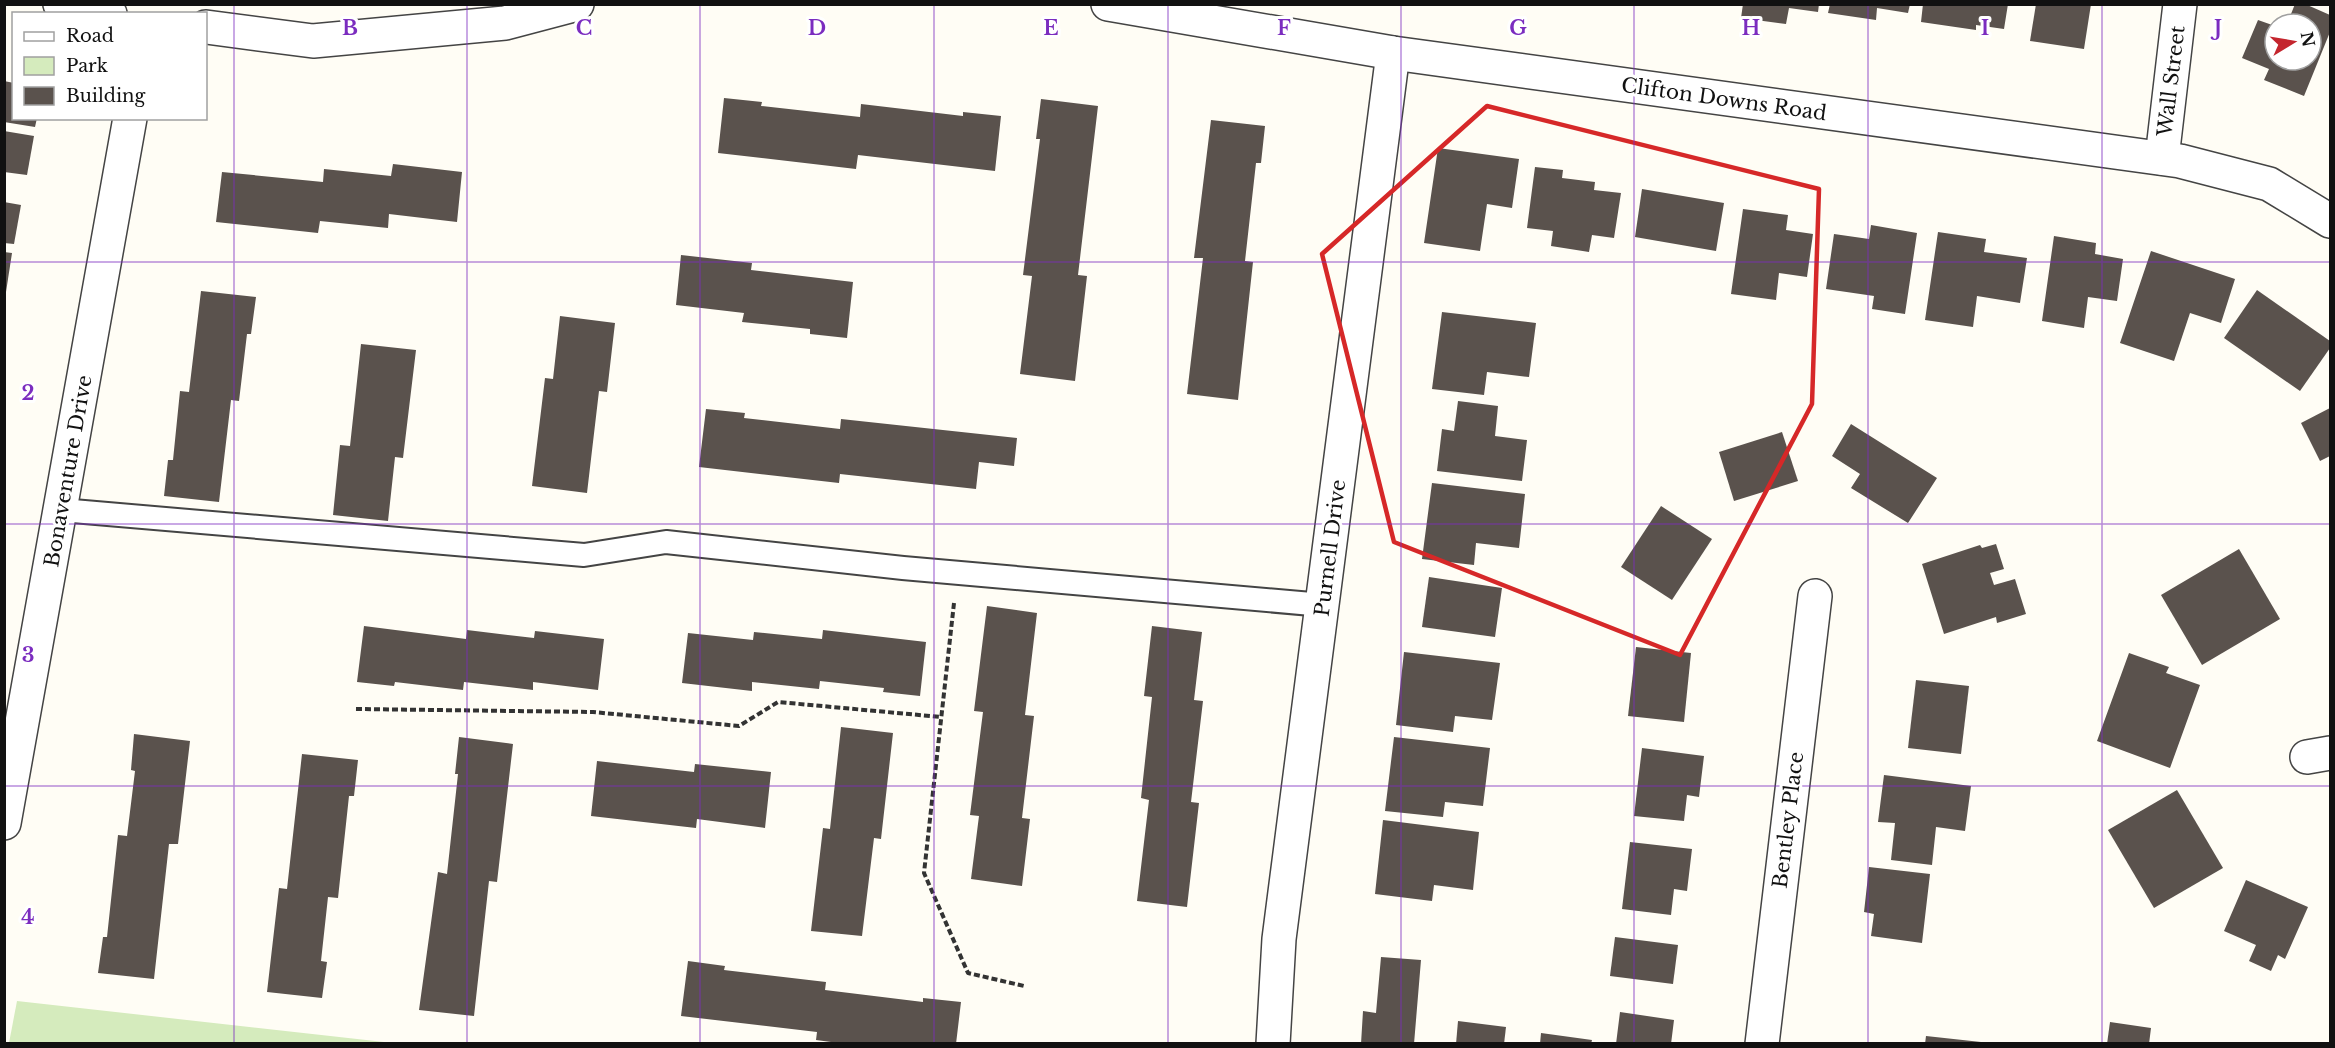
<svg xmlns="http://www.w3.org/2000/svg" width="2335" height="1048" viewBox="0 0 2335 1048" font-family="'Libre Baskerville',serif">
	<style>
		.green { fill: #d5ebbd }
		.building { fill: #5a524d }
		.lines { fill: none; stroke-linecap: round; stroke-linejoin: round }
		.service-casing { stroke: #444; stroke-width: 26 }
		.minor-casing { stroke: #444; stroke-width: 36 }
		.path { stroke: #333; stroke-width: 4; stroke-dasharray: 6 3; stroke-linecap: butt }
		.service { stroke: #fff; stroke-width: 22 }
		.minor { stroke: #fff; stroke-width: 33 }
		.marked { fill: none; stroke: #d62828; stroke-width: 4.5; stroke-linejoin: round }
		.grid { fill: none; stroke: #7b2cbf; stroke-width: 1.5; stroke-opacity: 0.55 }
		.labels { text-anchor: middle; stroke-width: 6; stroke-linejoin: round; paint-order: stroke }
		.street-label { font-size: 20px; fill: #111; stroke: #fff }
		.grid-label { font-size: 20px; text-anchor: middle; font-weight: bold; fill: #7b2cbf; stroke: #fff; stroke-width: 6; stroke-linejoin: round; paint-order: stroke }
	</style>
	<rect width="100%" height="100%" fill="#fffdf5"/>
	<path class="green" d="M17,1001L393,1043H9Z"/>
	<g class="building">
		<path d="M1743,4H1819L1818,12L1789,8L1786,24L1741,18Z"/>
		<path d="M1830,4H1910L1908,13L1877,8L1876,20L1828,13Z"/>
		<path d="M1923,4H2008L2004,29L1976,25V30L1921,22Z"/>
		<path d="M2036,4H2091L2084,49L2030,41Z"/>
		<path d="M2295,4H2305L2330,15V32L2304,96L2264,80L2269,69L2242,58L2258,20L2275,26V60H2311V24H2287Z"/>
		<path d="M4,81L14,83V118H37L35,127L4,122Z"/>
		<path d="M724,98L762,102L761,106L860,117L861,104L963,116V112L1001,116L995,171L858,155L856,169L718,153Z"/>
		<path d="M1041,99L1098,106L1078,275L1087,276L1075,381L1020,374L1032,276L1023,275L1040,139H1036Z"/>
		<path d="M1211,120L1265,126L1261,163H1256L1245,261L1253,262L1238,400L1187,394L1203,258H1194Z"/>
		<path d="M4,131L34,136L27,175L4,172Z"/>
		<path d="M1438,148L1519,159L1512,208L1487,204L1480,251L1424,243Z"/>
		<path d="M393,164L462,172L457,222L389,214L388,228L320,221L318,233L216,222L222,172L323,182L324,169L391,176Z"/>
		<path d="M1535,167L1563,170L1562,178L1595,182L1594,190L1621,193L1614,238L1592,235L1589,252L1551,246L1553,231L1527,228Z"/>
		<path d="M1642,189L1724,203L1716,251L1635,237Z"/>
		<path d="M4,202L21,205L14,244L4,243Z"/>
		<path d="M1743,209L1788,215L1786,230L1813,234L1807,277L1779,273L1776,300L1731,294Z"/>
		<path d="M1871,225L1917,233L1905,314L1872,309L1874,296L1826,289L1834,234L1869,239Z"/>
		<path d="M1938,232L1986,239L1984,252L2027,258L2020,303L1977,296L1973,327L1925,320Z"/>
		<path d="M2054,236L2096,243L2095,254L2123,259L2117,301L2088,297L2084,328L2042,321Z"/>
		<path d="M2151,251L2235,279L2221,323L2190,313L2174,361L2120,343Z"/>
		<path d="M4,252L12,253L6,292H4Z"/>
		<path d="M681,255L752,263L751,270L853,282L847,338L810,334V329L742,322L744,313L676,305Z"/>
		<path d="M2257,290L2330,341V348L2300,391L2224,338Z"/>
		<path d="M201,291L256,297L251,334H247L239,401L231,400L219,502L164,496L168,460H173L180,391L189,392Z"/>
		<path d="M1442,312L1536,323L1529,377L1487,372L1484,395L1432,389Z"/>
		<path d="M560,316L615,323L607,392L599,391L587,493L532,486L545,378L553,379Z"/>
		<path d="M361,344L416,350L403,458L395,457L388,521L333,515L340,445L350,446Z"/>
		<path d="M1458,401L1498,406L1495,436L1527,440L1522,481L1437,471L1442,429L1454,431Z"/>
		<path d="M2330,408V456L2320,461L2301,423Z"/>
		<path d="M706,409L745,413L744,418L840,429L841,419L1017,438L1014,466L979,462L976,489L840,474L839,483L699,467Z"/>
		<path d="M1851,424L1937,478L1908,523L1851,488L1860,474L1832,456Z"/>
		<path d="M1782,432L1798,481L1734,501L1719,452Z"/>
		<path d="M1432,483L1525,494L1519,548L1476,543L1474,565L1422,559Z"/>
		<path d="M1661,506L1712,539L1672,600L1621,567Z"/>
		<path d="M1996,544L2004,569L1990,573L1994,585L2015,579L2026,614L1997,623L1996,617L1944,634L1922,564L1980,545L1982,548Z"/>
		<path d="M2239,549L2280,619L2202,665L2161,595Z"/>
		<path d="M1429,577L1502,588L1495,637L1422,627Z"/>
		<path d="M987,606L1037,613L1025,715L1034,716L1022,818L1030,819L1022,886L971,879L979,816L970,815L983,712L974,711Z"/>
		<path d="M364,626L466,639L467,630L534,638L535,631L604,639L598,690L533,682V690L464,682L463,690L395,682L394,686L357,682Z"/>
		<path d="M1152,626L1202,632L1194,700L1203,701L1191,802L1199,803L1187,907L1137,901L1149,800L1141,798L1152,697L1144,696Z"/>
		<path d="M823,630L926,642L920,696L883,692L884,688L820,681L819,689L752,682V691L682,683L688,633L753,640L754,632L822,639Z"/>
		<path d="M1636,647L1691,653L1684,722L1628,716Z"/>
		<path d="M1404,652L1500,663L1492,720L1455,716L1453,732L1396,725Z"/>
		<path d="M2129,653L2169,667L2166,673L2200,685L2170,768L2097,741Z"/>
		<path d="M1916,680L1969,686L1961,754L1908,748Z"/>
		<path d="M841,727L893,733L881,839L874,838L862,936L811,931L823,828L830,829Z"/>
		<path d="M134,734L190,741L178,844H169L154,979L98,973L103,937H107L118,835L127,836L135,771L131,770Z"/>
		<path d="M459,737L513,744L497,882L489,881L474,1016L419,1010L438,872L447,874L458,774H455Z"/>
		<path d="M1394,737L1490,748L1483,806L1445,802L1443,817L1385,811Z"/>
		<path d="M1642,748L1704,756L1699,797L1687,795L1684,821L1634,816Z"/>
		<path d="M302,754L358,760L354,796H349L338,898L328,897L321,961L327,962L322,998L267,992L279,888L287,889Z"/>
		<path d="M597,761L694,772L695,764L771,772L765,828L697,819L696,828L591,816Z"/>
		<path d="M1884,775L1971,786L1965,831L1936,827L1932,865L1891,860L1895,823L1878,822Z"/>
		<path d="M2177,790L2223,868L2154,908L2108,830Z"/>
		<path d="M1383,820L1479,832L1473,890L1434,885L1432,901L1375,894Z"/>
		<path d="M1630,842L1692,849L1687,891L1674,889L1671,915L1622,909Z"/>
		<path d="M1869,867L1930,874L1922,943L1871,936L1874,914L1864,912Z"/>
		<path d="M2246,880L2308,907L2285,959L2278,955L2271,971L2249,961L2256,945L2224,931Z"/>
		<path d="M1615,937L1678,945L1673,984L1610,976Z"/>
		<path d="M1381,957L1421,960L1414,1044H1361L1363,1011L1376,1013Z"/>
		<path d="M688,961L725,966L724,970L826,982L825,990L923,1002V998L961,1002L956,1044H846L816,1040L817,1032L681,1016Z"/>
		<path d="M1620,1012L1674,1020L1671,1044H1616Z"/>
		<path d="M1458,1021L1506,1027L1504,1044H1456Z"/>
		<path d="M2110,1022L2151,1028L2149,1044H2107Z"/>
		<path d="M1541,1033L1592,1040L1591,1044H1540Z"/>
		<path d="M1926,1036L1981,1042V1044H1925Z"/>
	</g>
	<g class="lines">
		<defs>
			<path id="service" d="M61,510L584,555L666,542L903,568L1323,605"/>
			<g id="minor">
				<path d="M60,4L110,14"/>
				<path d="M1108,4L1393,53L2180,161L2269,184L2330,221"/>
				<path d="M206,27L313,41L505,23L577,4"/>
				<path d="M2162,158L2180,4"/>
				<path d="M2307,757L2330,753"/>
				<path d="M4,823L130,118"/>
				<path d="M1273,1044L1279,939L1393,53"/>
				<path d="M1762,1044L1815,596"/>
			</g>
		</defs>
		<use href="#service" class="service-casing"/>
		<use href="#minor" class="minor-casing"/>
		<g class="path">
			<path d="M954,603L924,873L968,973L1024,986"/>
			<path d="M356,709L593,712L739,726L778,702L941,717"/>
		</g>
		<use href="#service" class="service"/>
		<use href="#minor" class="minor"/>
	</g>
	<path class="marked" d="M1487,106L1819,189L1812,404L1680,655L1394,542L1322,254Z"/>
	<path class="grid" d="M234,4V1044M467,4V1044M700,4V1044M934,4V1044M1168,4V1044M1401,4V1044M1634,4V1044M1868,4V1044M2102,4V1044M4,262H2330M4,524H2330M4,786H2330"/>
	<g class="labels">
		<g class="street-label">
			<text transform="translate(2171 81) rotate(-83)" y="7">Wall Street</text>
			<text transform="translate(1724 99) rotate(8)" y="7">Clifton Downs Road</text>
			<text transform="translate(68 471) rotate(-80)" y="7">Bonaventure Drive</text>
			<text transform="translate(1330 548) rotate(-83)" y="7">Purnell Drive</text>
			<text transform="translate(1788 820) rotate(-83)" y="7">Bentley Place</text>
		</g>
	</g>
	<g class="grid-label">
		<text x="350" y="35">B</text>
		<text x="584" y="35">C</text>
		<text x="817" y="35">D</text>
		<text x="1051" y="35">E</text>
		<text x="1284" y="35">F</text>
		<text x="1518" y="35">G</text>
		<text x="1751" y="35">H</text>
		<text x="1985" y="35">I</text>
		<text x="2218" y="35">J</text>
		<text x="28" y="400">2</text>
		<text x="28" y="662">3</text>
		<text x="28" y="924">4</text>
	</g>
	<rect width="2335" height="1048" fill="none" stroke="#111111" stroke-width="12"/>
	<rect x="12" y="12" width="195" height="108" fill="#ffffff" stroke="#a0a0a0" stroke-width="1.5"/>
	<rect x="24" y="32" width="30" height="9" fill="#ffffff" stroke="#a0a0a0" stroke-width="1.5"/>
	<text x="66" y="42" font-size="18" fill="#111111">Road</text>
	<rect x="24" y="57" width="30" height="18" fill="#d5ebbd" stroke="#a0a0a0" stroke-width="1.5"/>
	<text x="66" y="72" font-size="18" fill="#111111">Park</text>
	<rect x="24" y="87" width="30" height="18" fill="#5a524d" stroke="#a0a0a0" stroke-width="1.5"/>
	<text x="66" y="102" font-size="18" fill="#111111">Building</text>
	<g transform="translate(2293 42) rotate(79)"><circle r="28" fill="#ffffff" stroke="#a0a0a0" stroke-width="1.5"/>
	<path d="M0-4.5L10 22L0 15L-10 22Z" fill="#c4262e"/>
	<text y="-9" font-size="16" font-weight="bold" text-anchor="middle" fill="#111111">N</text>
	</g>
</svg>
